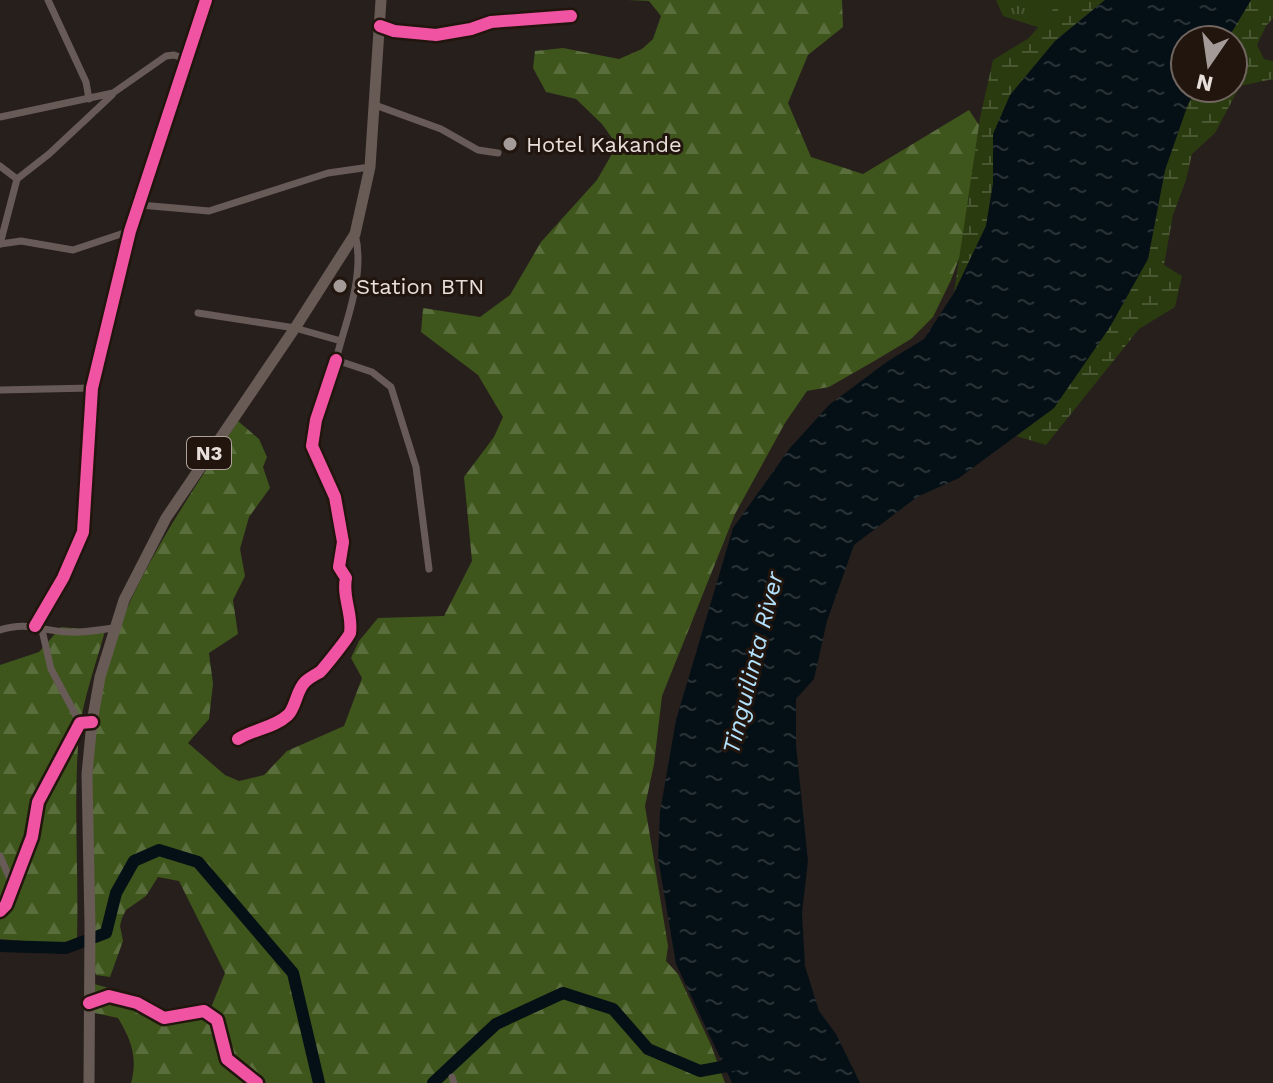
<svg xmlns="http://www.w3.org/2000/svg" width="1273" height="1083" font-family="'Work Sans',sans-serif">
  <style>
    .grass { fill: url(#grass-tufts) }
    .forest { fill: url(#forest-firs) }
    .wetland { fill: url(#wetland-marsh) }
    .water { fill: url(#water-ripples) }
    .lines { fill: none; stroke-linecap: round; stroke-linejoin: round }
    .river { stroke: #051016; stroke-width: 12 }
    .minor { stroke: #685b57; stroke-width: 7 }
    .trunk { stroke: #685a54; stroke-width: 11 }
    .cycleway-casing { stroke: #22150e; stroke-width: 17 }
    .cycleway { stroke: #f153a3; stroke-width: 12 }
    .poi-dot { fill: #a49b98; stroke: #22150e; stroke-width: 3 }
    .labels { text-anchor: middle; stroke-width: 6; stroke-linejoin: round; paint-order: stroke }
    .shield { fill: #22150e; stroke: #ada29d; stroke-width: 2 }
    .shield-label { font-size: 20px; font-weight: bold; fill: #e8deda }
    .poi-label { font-size: 22px; fill: #e8deda; stroke: #22150e; text-anchor: start }
    .water-label { font-size: 24px; font-style: italic; fill: #b2e2fd; stroke: #22150e }
  </style>
  <defs>
    <pattern id="grass-tufts" width="24" height="20" patternUnits="userSpaceOnUse" patternTransform="scale(2)"><rect width="24" height="20" fill="#2a3b10"/><path d="M3 7l-1-3M5 7V3M7 7l1-3M15 17l-1-3M17 17v-4M19 17l1-3" fill="none" stroke="#495732"/></pattern>
    <pattern id="forest-firs" width="22" height="20" patternUnits="userSpaceOnUse" patternTransform="scale(2)"><rect width="22" height="20" fill="#3e551b"/><path d="M5 1l3.5 6h-7zM16 11l3.5 6h-7z" fill="#5a6d3c"/></pattern>
    <pattern id="wetland-marsh" width="20" height="14" patternUnits="userSpaceOnUse" patternTransform="scale(2)"><rect width="20" height="14" fill="#2a3b10"/><path d="M1 5h8M5 5V1M11 12h8M15 12V8" fill="none" stroke="#495732"/></pattern>
    <pattern id="water-ripples" width="26" height="14" patternUnits="userSpaceOnUse" patternTransform="scale(2)"><rect width="26" height="14" fill="#051016"/><path d="M2 4q2-2 4 0t4 0M15 11q2-2 4 0t4 0" fill="none" stroke="#293237"/></pattern>
  </defs>
  <rect width="100%" height="100%" fill="#271f1c"/>
  <path class="grass" d="M 996,0 L 1090,0 L 1050,31 L 1003,16 Z"/>
  <g class="forest">
    <path d="M 628,0 L 842,0 L 843,27 L 808,55 L 788,103 L 811,157 L 863,174 L 969,110 L 985,134 L 977,210 L 951,280 L 933,317 L 911,339 L 876,360 L 829,387 L 807,391 L 785,423 L 735,514 L 662,696 L 654,764 L 645,806 L 668,946 L 666,961 L 678,974 L 711,1045 L 725,1083 L 131,1083 C 138,1058 131,1039 118,1018 L 90,1012 L 91,983 L 133,995 L 155,1017 L 182,1021 L 209,1018 L 220,1021 L 210,1010 L 225,973 L 179,881 L 158,877 L 146,896 L 126,910 L 122,918 L 120,926 L 123,941 L 110,977 L 96,975 L 86,945 C 89,851 82,740 111,649 C 137,571 193,490 238,421 L 259,439 L 267,457 L 263,467 L 270,488 L 249,517 L 240,549 L 245,576 L 233,600 L 238,634 L 209,653 L 213,684 L 209,719 L 188,743 L 225,775 L 239,781 L 264,775 L 287,751 L 344,726 L 362,678 L 351,658 L 359,641 L 378,618 L 444,616 L 472,561 L 464,477 L 494,437 L 503,417 L 478,375 L 421,332 L 423,308 L 480,317 L 510,295 L 541,242 L 597,180 L 617,145 L 602,124 L 576,99 L 546,92 L 533,68 L 535,51 L 563,48 L 619,59 L 642,49 L 653,39 L 661,16 L 649,1 Z"/>
    <path d="M 61,627 L 105,631 C 96,664 83,699 79,733 C 73,801 79,869 77,938 L 60,944 L 0,939 L 0,665 L 39,652 Z"/>
  </g>
  <g class="wetland">
    <path d="M 1061,0 L 1105,0 L 1055,41 L 993,134 L 993,184 L 986,226 L 954,293 L 980,118 L 993,60 L 1029,38 Z"/>
    <path d="M 1251,0 L 1273,0 L 1273,18 L 1266,26 L 1257,45 L 1264,59 L 1273,61 L 1273,79 L 1240,86 L 1215,133 L 1192,154 L 1186,180 L 1173,215 L 1164,265 L 1182,276 L 1175,307 L 1139,329 L 1046,445 L 1016,436 L 1054,408 L 1148,259 L 1165,170 L 1188,104 L 1198,88 L 1233,88 L 1233,40 L 1227,40 Z"/>
  </g>
  <path class="water" d="M 1105,0 L 1251,0 L 1227,40 L 1185,40 L 1185,88 L 1198,88 L 1188,104 L 1165,170 L 1148,259 L 1110,327 L 1054,408 L 959,478 L 917,497 L 854,545 L 827,621 L 814,679 L 796,699 L 796,745 L 808,861 L 802,913 L 805,966 L 819,1011 L 836,1034 L 860,1083 L 732,1083 L 676,964 L 658,858 L 660,812 L 676,720 L 733,528 L 790,448 L 829,405 L 888,361 L 924,339 L 954,293 L 986,226 L 993,184 L 993,134 L 1010,95 L 1055,41 Z"/>
  <g class="lines">
    <g class="river">
      <path d="M 0,946 L 66,948 L 106,933 L 116,893 L 134,861 L 159,850 L 198,862 L 293,973 L 319,1083"/>
      <path d="M 433,1083 L 496,1024 L 563,993 L 613,1009 L 648,1049 L 700,1071 L 738,1064"/>
    </g>
    <g class="minor">
      <path d="M 48,0 L 86,82 L 89,99"/>
      <path d="M 380,26 L 394,31 L 436,35 L 471,29 L 491,22 L 571,16"/>
      <path d="M 375,105 L 441,129 L 478,150 L 498,153"/>
      <path d="M 0,117 L 113,93 L 166,56 L 174,55 L 185,59"/>
      <path d="M 0,166 L 17,179"/>
      <path d="M 140,205 L 209,211 L 328,173 L 370,167"/>
      <path d="M 0,244 L 17,179 L 49,154 L 112,95"/>
      <path d="M 0,244 L 21,241 L 73,250 L 130,231"/>
      <path d="M 198,313 L 295,328 L 341,341 C 351,309 364,267 355,234"/>
      <path d="M 341,341 L 336,360 L 372,372 L 391,387 L 416,467 L 429,569"/>
      <path d="M 0,390 L 92,388"/>
      <path d="M 35,626 L 63,578 L 83,532 L 92,388 L 130,231 L 206,0"/>
      <path d="M 0,630 C 28,621 41,631 69,632 C 83,633 99,630 113,628"/>
      <path d="M 42,630 L 51,669 L 80,723"/>
      <path d="M 238,739 C 254,729 274,728 288,715 C 296,707 296,691 305,682 C 309,678 315,675 320,672 C 324,668 349,637 350,633 C 353,614 342,597 346,578 L 339,567 L 343,542 L 335,497 L 312,446 L 316,420 L 336,360"/>
      <path d="M 0,856 L 13,886"/>
      <path d="M 0,911 L 6,905 L 32,837 L 38,802 L 80,723 L 92,722"/>
      <path d="M 89,1003 L 109,996 L 137,1003 L 164,1018 L 204,1011 L 217,1020 L 227,1059 L 257,1083"/>
      <path d="M 452,1077 L 454,1083"/>
    </g>
    <path class="trunk" d="M 89,1083 L 90,925 L 87,774 L 92,722 L 100,677 L 124,600 L 166,518 L 295,328 L 355,234 L 370,167 L 381,0"/>
    <g class="cycleway-casing">
      <g id="cycleway">
        <path d="M 380,26 L 394,31 L 436,35 L 471,29 L 491,22 L 571,16"/>
        <path d="M 35,626 L 63,578 L 83,532 L 92,388 L 130,231 L 206,0"/>
        <path d="M 238,739 C 254,729 274,728 288,715 C 296,707 296,691 305,682 C 309,678 315,675 320,672 C 324,668 349,637 350,633 C 353,614 342,597 346,578 L 339,567 L 343,542 L 335,497 L 312,446 L 316,420 L 336,360"/>
        <path d="M 0,911 L 6,905 L 32,837 L 38,802 L 80,723 L 92,722"/>
        <path d="M 89,1003 L 109,996 L 137,1003 L 164,1018 L 204,1011 L 217,1020 L 227,1059 L 257,1083"/>
      </g>
    </g>
    <use href="#cycleway" class="cycleway"/>
  </g>
  <g class="poi-dot">
    <circle cx="510" cy="144" r="8"/>
    <circle cx="340" cy="286" r="8"/>
  </g>
  <g class="labels">
    <rect class="shield" x="187" y="437" width="44" height="32" rx="6"/>
    <g class="shield-label">
      <text x="209" y="460">N3</text>
    </g>
    <g class="poi-label">
      <text x="526" y="152">Hotel Kakande</text>
      <text x="356" y="294">Station BTN</text>
    </g>
    <g class="water-label">
      <text transform="translate(753 663) rotate(-76)" y="8">Tinguilinta River</text>
    </g>
  </g>
  <g transform="translate(1209 64) rotate(193)"><circle r="38" fill="#22150e" stroke="#716560" stroke-width="2"/>
  <path d="M0-6L14 30L0 20L-14 30Z" fill="#a49b98"/>
  <text y="-12" font-size="22" font-weight="bold" text-anchor="middle" fill="#e8deda">N</text>
  </g>
</svg>
